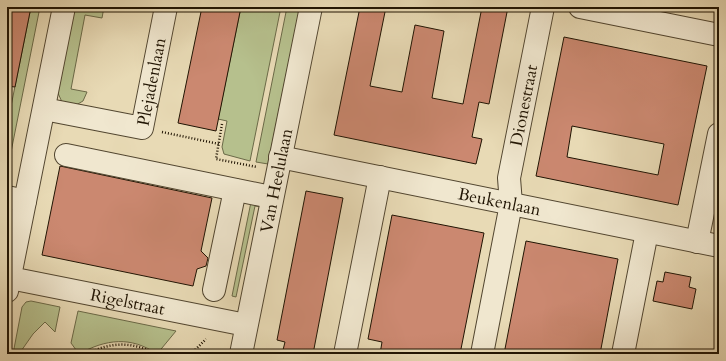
<svg xmlns="http://www.w3.org/2000/svg" width="726" height="361" font-family="Cardo,serif">
  <style>
    .green { fill: #b6c08d; stroke: #6b6a48 }
    .building { fill: #cb8870; stroke: #201403; fill-rule: evenodd }
    .lines { fill: none; stroke-linecap: round; stroke-linejoin: round }
    .minor-casing { stroke: #524630; stroke-width: 24 }
    .path { stroke: #201403; stroke-width: 2.5; stroke-dasharray: 1 2; stroke-linecap: butt }
    .minor { stroke: #f0e7cf; stroke-width: 22 }
    .labels { text-anchor: middle; stroke-width: 3; stroke-linejoin: round; paint-order: stroke }
    .street-label { font-size: 17px; fill: #201403; stroke: #f0e7cf }
  </style>
  <rect width="100%" height="100%" fill="#e8dab5"/>
  <filter id="stains"><feTurbulence type="fractalNoise" baseFrequency=".005" numOctaves="4"/><feColorMatrix values="0 0 0 0 .2 0 0 0 0 .09 0 0 0 0 .02 0 0 0 .5 -.17"/></filter>
  <radialGradient id="worn" r=".72"><stop offset=".6" stop-color="#630" stop-opacity="0"/><stop offset="1" stop-color="#630" stop-opacity=".3"/></radialGradient>
  <g class="green">
    <path d="M 31,7 L 40,7 L 7,172 L 7,126 Z"/>
    <path d="M 74,7 L 104,7 L 102,18 L 85,15 L 71,89 L 87,92 L 83,101 L 76,105 L 62,102 L 57,91 Z"/>
    <path d="M 241,7 L 281,7 L 250,161 L 224,154 L 222,147 L 227,121 L 218,119 Z"/>
    <path d="M 287,7 L 300,7 L 268,164 L 256,162 Z"/>
    <path d="M 251,202 L 261,204 L 261,207 L 255,206 L 236,297 L 232,296 Z"/>
    <path d="M 31,301 L 60,307 L 55,332 L 45,322 L 33,334 L 19,354 L 13,354 L 22,307 L 26,302 Z"/>
    <path d="M 78,311 L 176,331 L 157,354 C 131,336 106,339 79,354 L 71,343 Z"/>
  </g>
  <g class="building">
    <path d="M 7,7 L 31,7 L 15,87 L 7,86 Z"/>
    <path d="M 202,7 L 241,7 L 216,131 L 178,123 Z"/>
    <path d="M 360,7 L 386,7 L 370,86 L 402,92 L 415,25 L 444,31 L 432,98 L 463,104 L 482,7 L 508,7 L 489,104 L 479,102 L 472,137 L 482,139 L 476,164 L 334,135 Z"/>
    <path d="M 564,37 L 707,66 L 678,205 L 536,176 ZM 572,126 L 664,144 L 658,175 L 567,157 Z"/>
    <path d="M 60,166 L 212,198 L 201,251 L 208,258 L 206,266 L 197,269 L 193,286 L 42,255 Z"/>
    <path d="M 306,191 L 343,198 L 313,354 L 282,354 L 285,342 L 277,340 Z"/>
    <path d="M 392,215 L 484,233 L 460,354 L 380,354 L 382,342 L 368,339 Z"/>
    <path d="M 526,241 L 618,259 L 600,354 L 504,354 Z"/>
    <path d="M 665,272 L 691,277 L 689,287 L 696,289 L 692,309 L 653,301 L 657,281 L 663,282 Z"/>
  </g>
  <g class="lines">
    <g class="minor-casing">
      <g id="minor">
        <path d="M 580,7 L 719,35"/>
        <path id="s1" d="M 44,109 L 142,128 L 166,7"/>
        <path d="M 66,155 L 271,197"/>
        <path id="s2" d="M 280,157 L 719,246"/>
        <path d="M 7,197 L 25,201"/>
        <path d="M 697,242 L 719,134"/>
        <path id="s3" d="M 10,278 L 246,325"/>
        <path d="M 214,290 L 235,190"/>
        <path d="M 7,291 L 64,7"/>
        <path id="s4" d="M 241,354 L 311,7"/>
        <path d="M 345,354 L 380,177"/>
        <path id="s5" d="M 482,354 L 511,204 L 509,178 L 543,7"/>
        <path d="M 623,354 L 647,232"/>
      </g>
    </g>
    <g class="path">
      <path d="M 222,124 L 216,159 L 257,167"/>
      <path d="M 162,132 L 219,144"/>
      <path d="M 87,354 C 110,342 132,341 156,354"/>
      <path d="M 191,354 L 206,339"/>
    </g>
    <use href="#minor" class="minor"/>
  </g>
  <g class="labels">
    <g class="street-label">
      <text dy="6" stroke="none"><textPath href="#s1" startOffset="147">Plejadenlaan</textPath></text>
      <text dy="6" stroke="none"><textPath href="#s5" startOffset="253">Dionestraat</textPath></text>
      <text dy="6" stroke="none"><textPath href="#s4" startOffset="177">Van Heelulaan</textPath></text>
      <text dy="6" stroke="none"><textPath href="#s2" startOffset="224">Beukenlaan</textPath></text>
      <text dy="6" stroke="none"><textPath href="#s3" startOffset="120">Rigelstraat</textPath></text>
    </g>
  </g>
  <rect width="726" height="361" fill="none" stroke="#e8dab5" stroke-width="24"/>
  <rect x="8" y="8" width="710" height="345" fill="none" stroke="#201403" stroke-width="2"/>
  <rect x="12" y="12" width="702" height="337" fill="none" stroke="#201403"/>
  <rect width="100%" height="100%" filter="url(#stains)"/>
  <rect width="100%" height="100%" fill="url(#worn)"/>
</svg>
